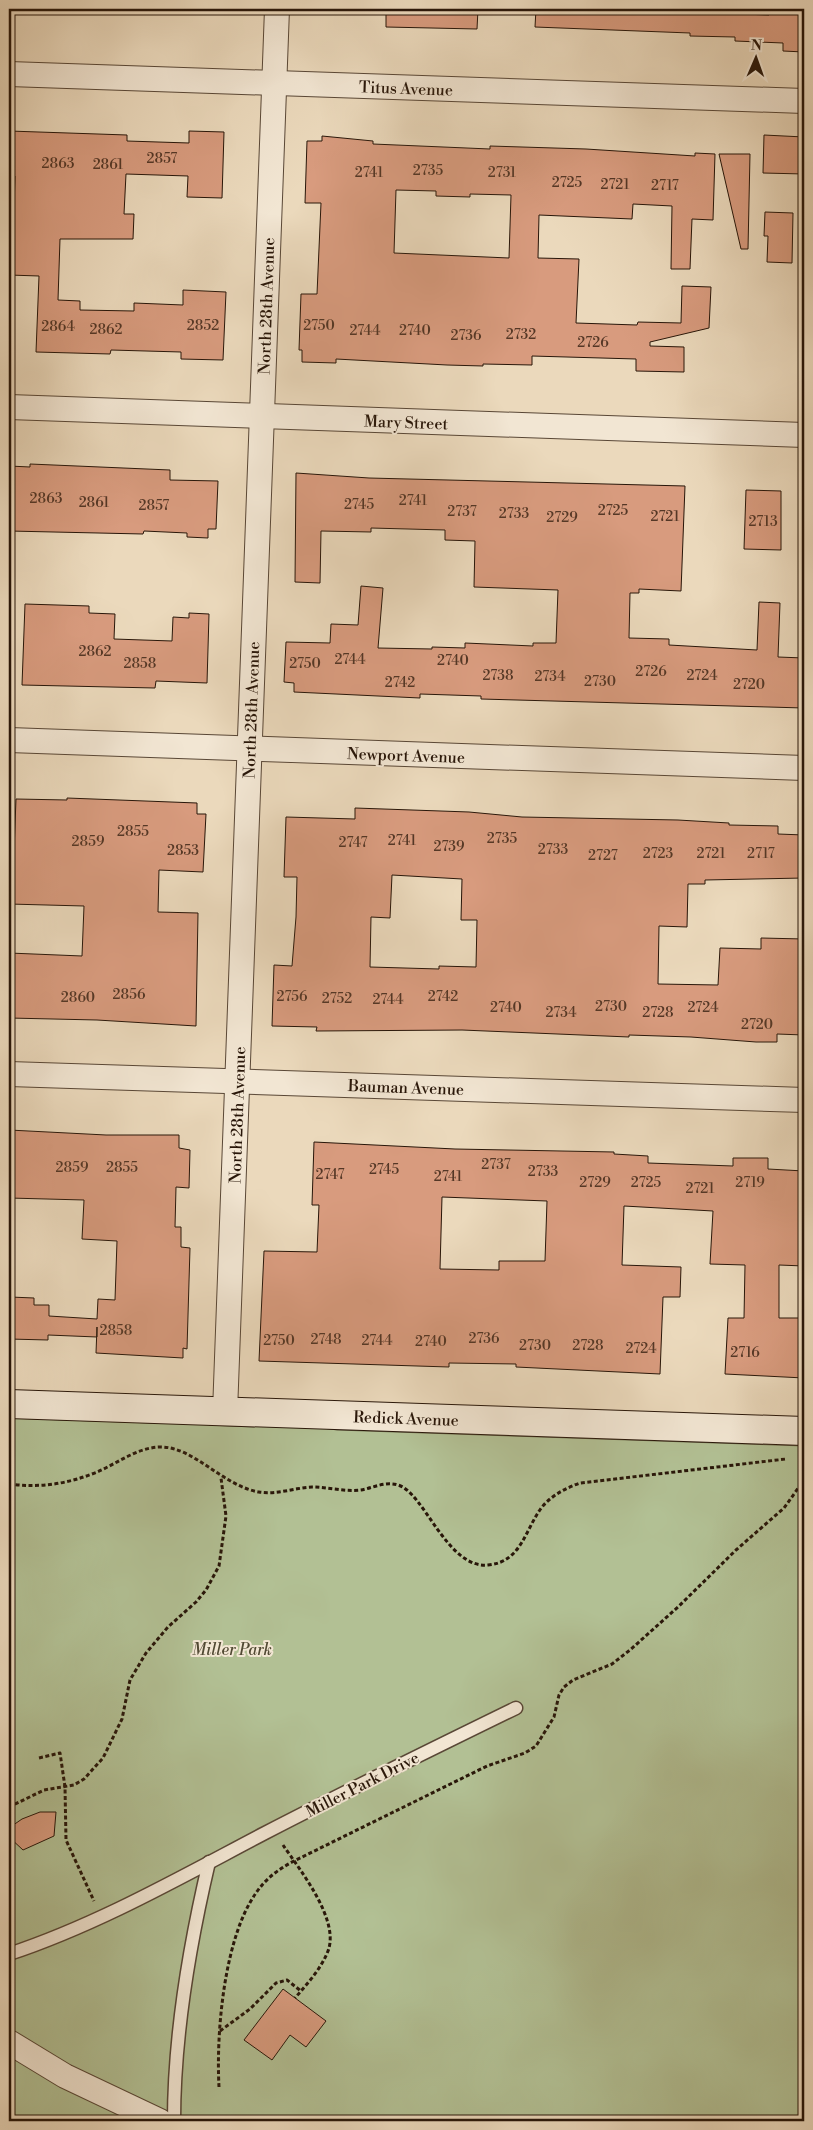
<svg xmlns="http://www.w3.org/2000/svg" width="813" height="2130" font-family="'Libre Bodoni',serif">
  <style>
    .green { fill: #b2c094; stroke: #6d6b4e }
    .building { fill: #d89b7e; stroke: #281609; fill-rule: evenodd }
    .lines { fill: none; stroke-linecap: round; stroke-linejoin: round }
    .lane-casing { stroke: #594736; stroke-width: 15 }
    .street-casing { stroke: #594736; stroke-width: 26 }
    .secondary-casing { stroke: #281609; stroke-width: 30 }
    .path { stroke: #281609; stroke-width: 3; stroke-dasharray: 4 2.5; stroke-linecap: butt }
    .lane { stroke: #f2e6d3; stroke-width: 12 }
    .street { stroke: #f2e6d3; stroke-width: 24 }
    .secondary { stroke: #f2e6d3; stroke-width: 28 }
    .labels { text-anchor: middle; stroke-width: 4; stroke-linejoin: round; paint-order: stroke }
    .number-label { font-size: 14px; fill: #543726 }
    .street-label { font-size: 16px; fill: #281609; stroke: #f2e6d3 }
    .park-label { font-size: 16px; font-style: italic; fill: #514933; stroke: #f2e6d3 }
  </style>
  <rect width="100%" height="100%" fill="#ebd9bc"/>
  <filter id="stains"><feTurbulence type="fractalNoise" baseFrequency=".004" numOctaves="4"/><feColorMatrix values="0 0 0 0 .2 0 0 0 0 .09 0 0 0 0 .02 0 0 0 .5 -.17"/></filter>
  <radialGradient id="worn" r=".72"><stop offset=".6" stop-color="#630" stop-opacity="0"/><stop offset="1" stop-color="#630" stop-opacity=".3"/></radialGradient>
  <path class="green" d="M 155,1414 L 206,1416 L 209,1425 L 254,1427 L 269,1420 L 337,1430 L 804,1446 L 804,2121 L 9,2121 L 9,1418 L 152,1423 Z"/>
  <g class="building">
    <path d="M 386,9 L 478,9 L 477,29 L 386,27 Z"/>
    <path d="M 536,9 L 715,9 L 715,13 L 769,15 L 770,9 L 804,9 L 804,52 L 783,51 L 783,43 L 735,41 L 735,37 L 690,36 L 690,33 L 535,27 Z"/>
    <path d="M 9,131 L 127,135 L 127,141 L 189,143 L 189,131 L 224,132 L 222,198 L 187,197 L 188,176 L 126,174 L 124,214 L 134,214 L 133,239 L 60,239 L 58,300 L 80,301 L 80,310 L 134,311 L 134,303 L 183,305 L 183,290 L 226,292 L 223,360 L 181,359 L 181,352 L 111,350 L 110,354 L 36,352 L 39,276 L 9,275 L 9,240 L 13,240 L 15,176 L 9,176 Z"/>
    <path d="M 764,135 L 804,137 L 804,174 L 763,173 Z"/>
    <path d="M 322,136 L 373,141 L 373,144 L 490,149 L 490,146 L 586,149 L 695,156 L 695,153 L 715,154 L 713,220 L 692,219 L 690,269 L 671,269 L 672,206 L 633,204 L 632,219 L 539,215 L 538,258 L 579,259 L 576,323 L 637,325 L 638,322 L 681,323 L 682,286 L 711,287 L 709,328 L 650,342 L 650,346 L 684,347 L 684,372 L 636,371 L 636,359 L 532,356 L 532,365 L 483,364 L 483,366 L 447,365 L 336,359 L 336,363 L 302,362 L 302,350 L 299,350 L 301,294 L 317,294 L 321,203 L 305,203 L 307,141 L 322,141 ZM 396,190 L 436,191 L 436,196 L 470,197 L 470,194 L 511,195 L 509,258 L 394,253 Z"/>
    <path d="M 719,154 L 750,154 L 748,249 L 741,249 Z"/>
    <path d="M 765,212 L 793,213 L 792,263 L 767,262 L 768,236 L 764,236 Z"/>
    <path d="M 30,464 L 170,470 L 170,480 L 218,481 L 216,529 L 208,529 L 208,538 L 187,537 L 187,533 L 144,531 L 143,534 L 9,531 L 9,466 L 30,467 Z"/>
    <path d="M 296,473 L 369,478 L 685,486 L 681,591 L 639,589 L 639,593 L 630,593 L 629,638 L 669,639 L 669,645 L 757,650 L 759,602 L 780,603 L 778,657 L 804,658 L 804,708 L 481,699 L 481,696 L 420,694 L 420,698 L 294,692 L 294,683 L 284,682 L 286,642 L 330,643 L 331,624 L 358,625 L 361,586 L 383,588 L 378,648 L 432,649 L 432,647 L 465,648 L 465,643 L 533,646 L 533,643 L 556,643 L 558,590 L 474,587 L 475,541 L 445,540 L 445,530 L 371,528 L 371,532 L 321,531 L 320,583 L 295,582 Z"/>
    <path d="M 746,490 L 781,491 L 781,550 L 744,549 Z"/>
    <path d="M 25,604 L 89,606 L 89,613 L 115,614 L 114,639 L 172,641 L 173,617 L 189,618 L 189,613 L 209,614 L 207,683 L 156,681 L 155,688 L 22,685 Z"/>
    <path d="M 67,798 L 197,803 L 197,814 L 206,814 L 203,872 L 159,870 L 158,912 L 198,913 L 196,1026 L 97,1020 L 9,1018 L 9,953 L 82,956 L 84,906 L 9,904 L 9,877 L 13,877 L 16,799 L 67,800 Z"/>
    <path d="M 355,808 L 469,812 L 522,817 L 678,820 L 729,823 L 729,825 L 778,826 L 778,834 L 804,835 L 804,878 L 705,880 L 705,884 L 688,884 L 687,927 L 659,926 L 658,984 L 718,985 L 720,948 L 761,949 L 761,938 L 804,939 L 804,1035 L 777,1034 L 777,1042 L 756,1042 L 691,1037 L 629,1035 L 629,1037 L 462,1030 L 316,1031 L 317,1027 L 272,1026 L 274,965 L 292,966 L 296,917 L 297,877 L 284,877 L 286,817 L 355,819 ZM 392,875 L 462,879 L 461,920 L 477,920 L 476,967 L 439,966 L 439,969 L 370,967 L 371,917 L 390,918 Z"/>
    <path d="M 9,1130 L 106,1135 L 179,1135 L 179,1148 L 190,1150 L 189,1188 L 176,1187 L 175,1227 L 181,1227 L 181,1247 L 190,1248 L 187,1349 L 183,1348 L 183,1358 L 96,1353 L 97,1327 L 97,1337 L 48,1335 L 48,1340 L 9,1339 L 10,1297 L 34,1298 L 34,1305 L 49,1305 L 49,1316 L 97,1319 L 98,1299 L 115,1300 L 117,1241 L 82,1239 L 84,1200 L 9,1198 Z"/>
    <path d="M 314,1142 L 455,1149 L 614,1152 L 614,1154 L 648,1156 L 648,1163 L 733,1166 L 733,1158 L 768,1158 L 768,1169 L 804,1171 L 804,1266 L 779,1265 L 779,1318 L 804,1318 L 804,1378 L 725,1374 L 728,1318 L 744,1318 L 745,1265 L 710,1264 L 713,1211 L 624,1206 L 622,1265 L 681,1267 L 680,1297 L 663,1297 L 660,1374 L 516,1367 L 516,1364 L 449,1363 L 449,1367 L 259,1361 L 264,1251 L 317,1252 L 319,1205 L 312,1205 ZM 442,1197 L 547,1201 L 545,1261 L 499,1261 L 499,1270 L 440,1269 Z"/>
    <path d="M 40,1812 L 56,1812 L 54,1836 L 23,1850 L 9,1837 L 9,1828 L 22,1819 Z"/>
    <path d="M 283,1989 L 326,2021 L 306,2047 L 290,2035 L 272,2060 L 244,2040 Z"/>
  </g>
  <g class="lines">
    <g class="lane-casing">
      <g id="lane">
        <path d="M 9,1954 C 99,1924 181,1877 265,1833 C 348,1790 432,1749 516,1708"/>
        <path d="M 174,2121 C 174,2034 189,1947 209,1862"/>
      </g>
    </g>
    <g class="street-casing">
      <g id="street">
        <path d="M 9,74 L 804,101"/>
        <path d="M 9,407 L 804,435"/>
        <path d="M 9,740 L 804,768"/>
        <path d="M 9,1074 L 804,1100"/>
        <path d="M 225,1412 L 277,9"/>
        <path d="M 9,2042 L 65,2076 L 160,2121"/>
      </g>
    </g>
    <g class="secondary-casing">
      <path id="secondary" d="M 9,1404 L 804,1431"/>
    </g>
    <g class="path">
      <path d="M 9,1484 C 40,1488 68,1484 97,1472 C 118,1463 138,1447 161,1447 C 194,1447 223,1486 259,1492 C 276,1495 294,1488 312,1487 C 328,1487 344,1492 361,1490 C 373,1488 385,1481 398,1485 C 424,1492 447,1569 488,1565 C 522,1562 525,1529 542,1507 C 552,1495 566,1488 580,1483 L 786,1459"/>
      <path d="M 39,1758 L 60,1753 L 65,1787 L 66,1840 L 94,1901"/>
      <path d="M 9,1807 L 44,1790 L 74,1785 L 84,1779 L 103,1758 L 122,1719 L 130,1680 L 146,1653 L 168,1627 L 196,1602 L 206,1590 L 219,1566 L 226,1516 L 221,1478"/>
      <path d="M 283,1845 C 300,1870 340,1920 328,1951 C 321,1969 307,1984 295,1998"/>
      <path d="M 220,2031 L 250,2009 L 276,1983 L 287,1980 L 301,1991"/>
      <path d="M 219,2087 C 216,2033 224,1938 256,1893 C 266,1878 279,1869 294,1861 L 487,1766 L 525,1753 L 536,1746 L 554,1717 L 559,1695 L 564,1687 L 573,1680 L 612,1664 L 630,1650 L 678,1607 L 736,1550 L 784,1508 L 804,1480"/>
    </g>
    <use href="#lane" class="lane"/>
    <use href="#street" class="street"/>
    <use href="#secondary" class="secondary"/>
  </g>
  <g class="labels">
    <g class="number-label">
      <text x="162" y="163">2857</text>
      <text x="58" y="168">2863</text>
      <text x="108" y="169">2861</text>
      <text x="428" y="175">2735</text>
      <text x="369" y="177">2741</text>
      <text x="502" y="177">2731</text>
      <text x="567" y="187">2725</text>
      <text x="615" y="189">2721</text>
      <text x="665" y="190">2717</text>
      <text x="203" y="330">2852</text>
      <text x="319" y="330">2750</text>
      <text x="58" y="331">2864</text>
      <text x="106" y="334">2862</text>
      <text x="365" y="335">2744</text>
      <text x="415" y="335">2740</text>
      <text x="521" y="339">2732</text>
      <text x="466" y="340">2736</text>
      <text x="593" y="347">2726</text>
      <text x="46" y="503">2863</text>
      <text x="413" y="505">2741</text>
      <text x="94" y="507">2861</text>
      <text x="359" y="509">2745</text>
      <text x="154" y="510">2857</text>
      <text x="613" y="515">2725</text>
      <text x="462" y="516">2737</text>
      <text x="514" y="518">2733</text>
      <text x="665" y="521">2721</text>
      <text x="562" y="522">2729</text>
      <text x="763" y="526">2713</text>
      <text x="95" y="656">2862</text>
      <text x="350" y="664">2744</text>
      <text x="453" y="665">2740</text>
      <text x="140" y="668">2858</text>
      <text x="305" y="668">2750</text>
      <text x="651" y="676">2726</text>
      <text x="498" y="680">2738</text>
      <text x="702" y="680">2724</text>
      <text x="550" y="681">2734</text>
      <text x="600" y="686">2730</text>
      <text x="400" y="687">2742</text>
      <text x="749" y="689">2720</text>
      <text x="133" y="836">2855</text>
      <text x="502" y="843">2735</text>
      <text x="402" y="845">2741</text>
      <text x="88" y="846">2859</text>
      <text x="353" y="847">2747</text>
      <text x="449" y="851">2739</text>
      <text x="553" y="854">2733</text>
      <text x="183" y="855">2853</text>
      <text x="658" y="858">2723</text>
      <text x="711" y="858">2721</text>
      <text x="761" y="858">2717</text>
      <text x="603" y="860">2727</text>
      <text x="129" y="999">2856</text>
      <text x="292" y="1001">2756</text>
      <text x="443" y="1001">2742</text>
      <text x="78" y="1002">2860</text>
      <text x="337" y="1003">2752</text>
      <text x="388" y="1004">2744</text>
      <text x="611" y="1011">2730</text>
      <text x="506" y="1012">2740</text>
      <text x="703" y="1012">2724</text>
      <text x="561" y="1017">2734</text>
      <text x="658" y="1017">2728</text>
      <text x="757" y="1029">2720</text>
      <text x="496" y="1169">2737</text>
      <text x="72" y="1172">2859</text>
      <text x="122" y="1172">2855</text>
      <text x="384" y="1174">2745</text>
      <text x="543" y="1176">2733</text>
      <text x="330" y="1179">2747</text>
      <text x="448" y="1181">2741</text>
      <text x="595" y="1187">2729</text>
      <text x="646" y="1187">2725</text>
      <text x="750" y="1187">2719</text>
      <text x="700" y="1193">2721</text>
      <text x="116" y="1335">2858</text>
      <text x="484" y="1343">2736</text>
      <text x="326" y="1344">2748</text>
      <text x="279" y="1345">2750</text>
      <text x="377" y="1345">2744</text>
      <text x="431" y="1346">2740</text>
      <text x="535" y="1350">2730</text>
      <text x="588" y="1350">2728</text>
      <text x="641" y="1353">2724</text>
      <text x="745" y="1357">2716</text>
    </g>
    <g class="street-label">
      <text transform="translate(406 88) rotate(2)" y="6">Titus Avenue</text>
      <text transform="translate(266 306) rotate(-88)" y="6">North 28th Avenue</text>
      <text transform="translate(406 422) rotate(2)" y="6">Mary Street</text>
      <text transform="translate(251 710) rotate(-88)" y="6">North 28th Avenue</text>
      <text transform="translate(406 755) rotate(2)" y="6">Newport Avenue</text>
      <text transform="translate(406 1087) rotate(2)" y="6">Bauman Avenue</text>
      <text transform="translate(237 1115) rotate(-88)" y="6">North 28th Avenue</text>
      <text transform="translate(406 1418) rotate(2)" y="6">Redick Avenue</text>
      <text transform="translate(362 1784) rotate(-27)" y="6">Miller Park Drive</text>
    </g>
    <g class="park-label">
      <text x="232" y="1655">Miller Park</text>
    </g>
  </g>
  <rect width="813" height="2130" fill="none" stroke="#ebd9bc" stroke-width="30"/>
  <rect x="10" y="10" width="793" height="2110" fill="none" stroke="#281609" stroke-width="2.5"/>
  <rect x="15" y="15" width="783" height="2100" fill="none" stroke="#281609"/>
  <g transform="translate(756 58) rotate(2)" stroke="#f2e6d3" stroke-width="4" paint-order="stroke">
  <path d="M0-4L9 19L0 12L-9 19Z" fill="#281609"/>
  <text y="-8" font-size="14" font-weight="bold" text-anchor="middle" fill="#281609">N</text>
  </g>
  <rect width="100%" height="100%" filter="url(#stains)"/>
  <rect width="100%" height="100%" fill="url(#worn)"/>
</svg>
